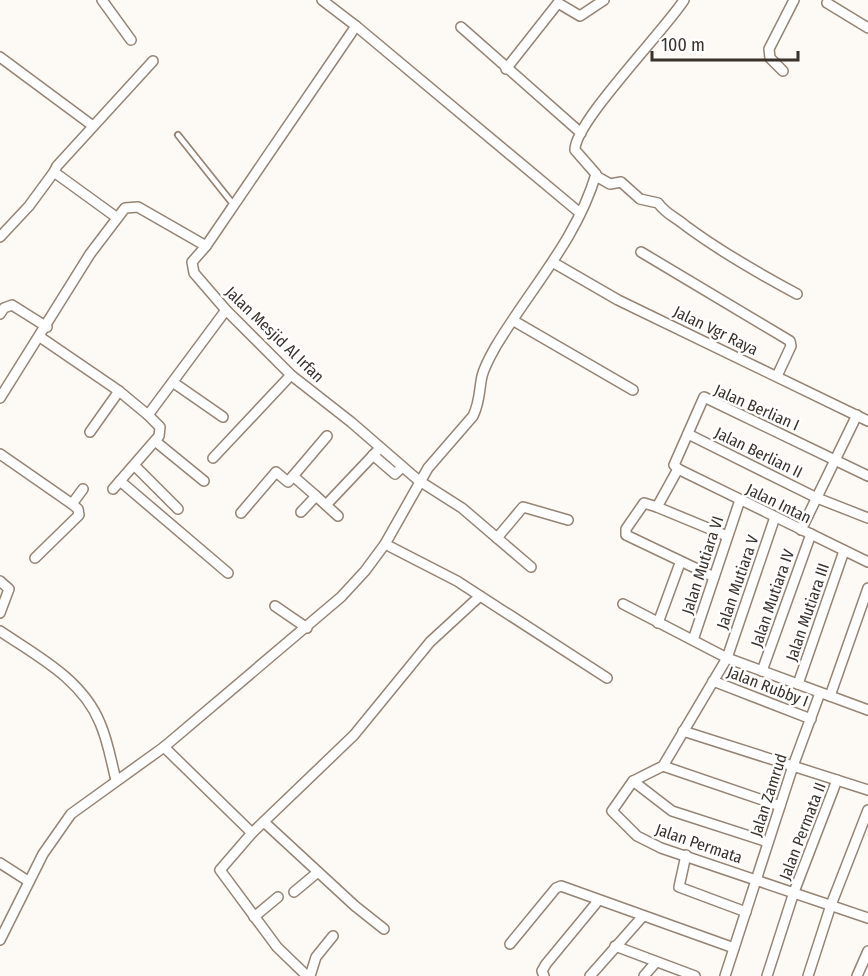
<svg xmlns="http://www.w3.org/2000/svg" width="868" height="976" font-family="'Fira Sans Condensed',sans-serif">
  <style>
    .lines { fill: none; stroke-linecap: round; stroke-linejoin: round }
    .lane-casing { stroke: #958473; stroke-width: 8 }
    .street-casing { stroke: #958473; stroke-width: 12 }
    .lane { stroke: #fff; stroke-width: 4.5 }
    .street { stroke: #fff; stroke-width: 9 }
    .labels { text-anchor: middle; stroke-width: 5; stroke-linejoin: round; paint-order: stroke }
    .street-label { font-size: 16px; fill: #39312a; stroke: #fff }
  </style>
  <rect width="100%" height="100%" fill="#fdf9f5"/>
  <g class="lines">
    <g class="lane-casing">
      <path id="lane" d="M 178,135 L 233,204"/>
    </g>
    <g class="street-casing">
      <g id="street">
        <path d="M 102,0 L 131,40"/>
        <path d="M 827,3 L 868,28"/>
        <path d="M 356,26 L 580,213"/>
        <path d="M 461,27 L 581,133"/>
        <path d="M 0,57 L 93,126"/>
        <path d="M 506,69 L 558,3 L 580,16 L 604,0"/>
        <path d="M 783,71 L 770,58 L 769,49 L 794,0"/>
        <path d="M 596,176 L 610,184 L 621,182 L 640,199 L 658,203 C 667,215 674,216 686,226 C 721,252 758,273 797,294"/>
        <path d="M 116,217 L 54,172 L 57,166 L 153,61"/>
        <path d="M 0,237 L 29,206 L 54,172"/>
        <path d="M 206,246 L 192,262 L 194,273 L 226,310 L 291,375 L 351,422 L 418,480 L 462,508 L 531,567"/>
        <path d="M 641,252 L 790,341 L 791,346 L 777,376"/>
        <path d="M 554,263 L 618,300 L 868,421"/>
        <path d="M 0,314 L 4,308 L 12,305 L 47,327"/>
        <path d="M 514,321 L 633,390"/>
        <path d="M 40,337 L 119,391 L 148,415"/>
        <path d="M 174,383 L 223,417"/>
        <path d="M 0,398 L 90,254 L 125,208 L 138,207 L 206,246 L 356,26 L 322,0"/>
        <path d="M 90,432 L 119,391"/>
        <path d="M 688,434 L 817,498 L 868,518"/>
        <path d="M 155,441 L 204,481"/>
        <path d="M 0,454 L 72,504 L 83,489"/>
        <path d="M 373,455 L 395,474 L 402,467"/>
        <path d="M 213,458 L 291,375"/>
        <path d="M 135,466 L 178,509"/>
        <path d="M 678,469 L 674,465 L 704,397 L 868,476"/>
        <path d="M 678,469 L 868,562"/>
        <path d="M 678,469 L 657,507 L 727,536"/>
        <path d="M 120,481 L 228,573"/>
        <path d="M 113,489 L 159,436 L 160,427 L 148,415 L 226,310"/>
        <path d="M 316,496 L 293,476 L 327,436"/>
        <path d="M 326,505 L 380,448"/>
        <path d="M 657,507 L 644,503 L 626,529 L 626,535 L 714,577"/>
        <path d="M 301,512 L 316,496 L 338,516"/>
        <path d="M 241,513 L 276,472 L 288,482 L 293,476"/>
        <path d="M 775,517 L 727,658 L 663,766 L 633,781 L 612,811 L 637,836 L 661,848 L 868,918"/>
        <path d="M 801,530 L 857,415"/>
        <path d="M 497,538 L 523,507 L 568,520"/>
        <path d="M 385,544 L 457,581 L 607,678"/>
        <path d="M 35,558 L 79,515 L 78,509 L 72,504"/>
        <path d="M 0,581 L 9,589 L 0,613"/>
        <path d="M 623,604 L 727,658 L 868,710"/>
        <path d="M 275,606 L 307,628"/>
        <path d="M 658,623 L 680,563"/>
        <path d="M 0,631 C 37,656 82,679 100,723 C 108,741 111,761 116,780"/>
        <path d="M 693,640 L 740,500"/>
        <path d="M 762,671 L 811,534"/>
        <path d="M 713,681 L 811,719"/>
        <path d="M 798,684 L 844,551"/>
        <path d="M 830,696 L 868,588"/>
        <path d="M 683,731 L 868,790"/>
        <path d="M 164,747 L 252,833 L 220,870 L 277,947 L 307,976"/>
        <path d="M 663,766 L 780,806"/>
        <path d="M 633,781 L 672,811 L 768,842"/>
        <path d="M 264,822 L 355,906 L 384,929"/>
        <path d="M 252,833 L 354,735 L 430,642 L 480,596"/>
        <path d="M 686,855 L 679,887 L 746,912"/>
        <path d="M 0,863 L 28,881"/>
        <path d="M 294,892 L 318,872"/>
        <path d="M 254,917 L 278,897"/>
        <path d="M 0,940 L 43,854 L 71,814 L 164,747 L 341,597 L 365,571 L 385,544 L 428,468 L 473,416 C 480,402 479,390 482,376 C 485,365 491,355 496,346 C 530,289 577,239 596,174 L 575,150 C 574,123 665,30 684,0"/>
        <path d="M 510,944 L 556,888 L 561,886 L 734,948"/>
        <path d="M 615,946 L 695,976"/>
        <path d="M 310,976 L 316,957 L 333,936"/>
        <path d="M 544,976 L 542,971 L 546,964 L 598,901"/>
        <path d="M 590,976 L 643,916"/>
        <path d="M 644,976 L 656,962"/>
        <path d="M 725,976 L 793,766 L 820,693"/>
        <path d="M 767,976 L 794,892 L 837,780"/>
        <path d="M 808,976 L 831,905 L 868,810"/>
        <path d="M 857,976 L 868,951"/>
      </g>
    </g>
    <use href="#lane" class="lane"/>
    <use href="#street" class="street"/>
  </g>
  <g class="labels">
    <g class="street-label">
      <text transform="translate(716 330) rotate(26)" y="6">Jalan Vgr Raya</text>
      <text transform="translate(275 334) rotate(44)" y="6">Jalan Mesjid Al Irfan</text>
      <text transform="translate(757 407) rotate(24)" y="6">Jalan Berlian I</text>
      <text transform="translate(759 452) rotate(26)" y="6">Jalan Berlian II</text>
      <text transform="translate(779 503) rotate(26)" y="6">Jalan Intan</text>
      <text transform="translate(702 565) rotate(-72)" y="6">Jalan Mutiara VI</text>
      <text transform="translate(737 582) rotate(-71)" y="6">Jalan Mutiara V</text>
      <text transform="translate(772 598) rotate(-71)" y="6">Jalan Mutiara IV</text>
      <text transform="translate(807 612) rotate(-71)" y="6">Jalan Mutiara III</text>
      <text transform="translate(768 686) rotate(21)" y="6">Jalan Rubby I</text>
      <text transform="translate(768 795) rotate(-72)" y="6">Jalan Zamrud</text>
      <text transform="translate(802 831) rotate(-69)" y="6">Jalan Permata II</text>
      <text transform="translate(699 843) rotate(19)" y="6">Jalan Permata</text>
    </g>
  </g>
  <path d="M652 51v9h146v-9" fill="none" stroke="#39312a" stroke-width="3"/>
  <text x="661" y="51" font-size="18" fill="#39312a" stroke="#ffffff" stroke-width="4.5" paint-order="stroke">100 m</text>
</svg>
